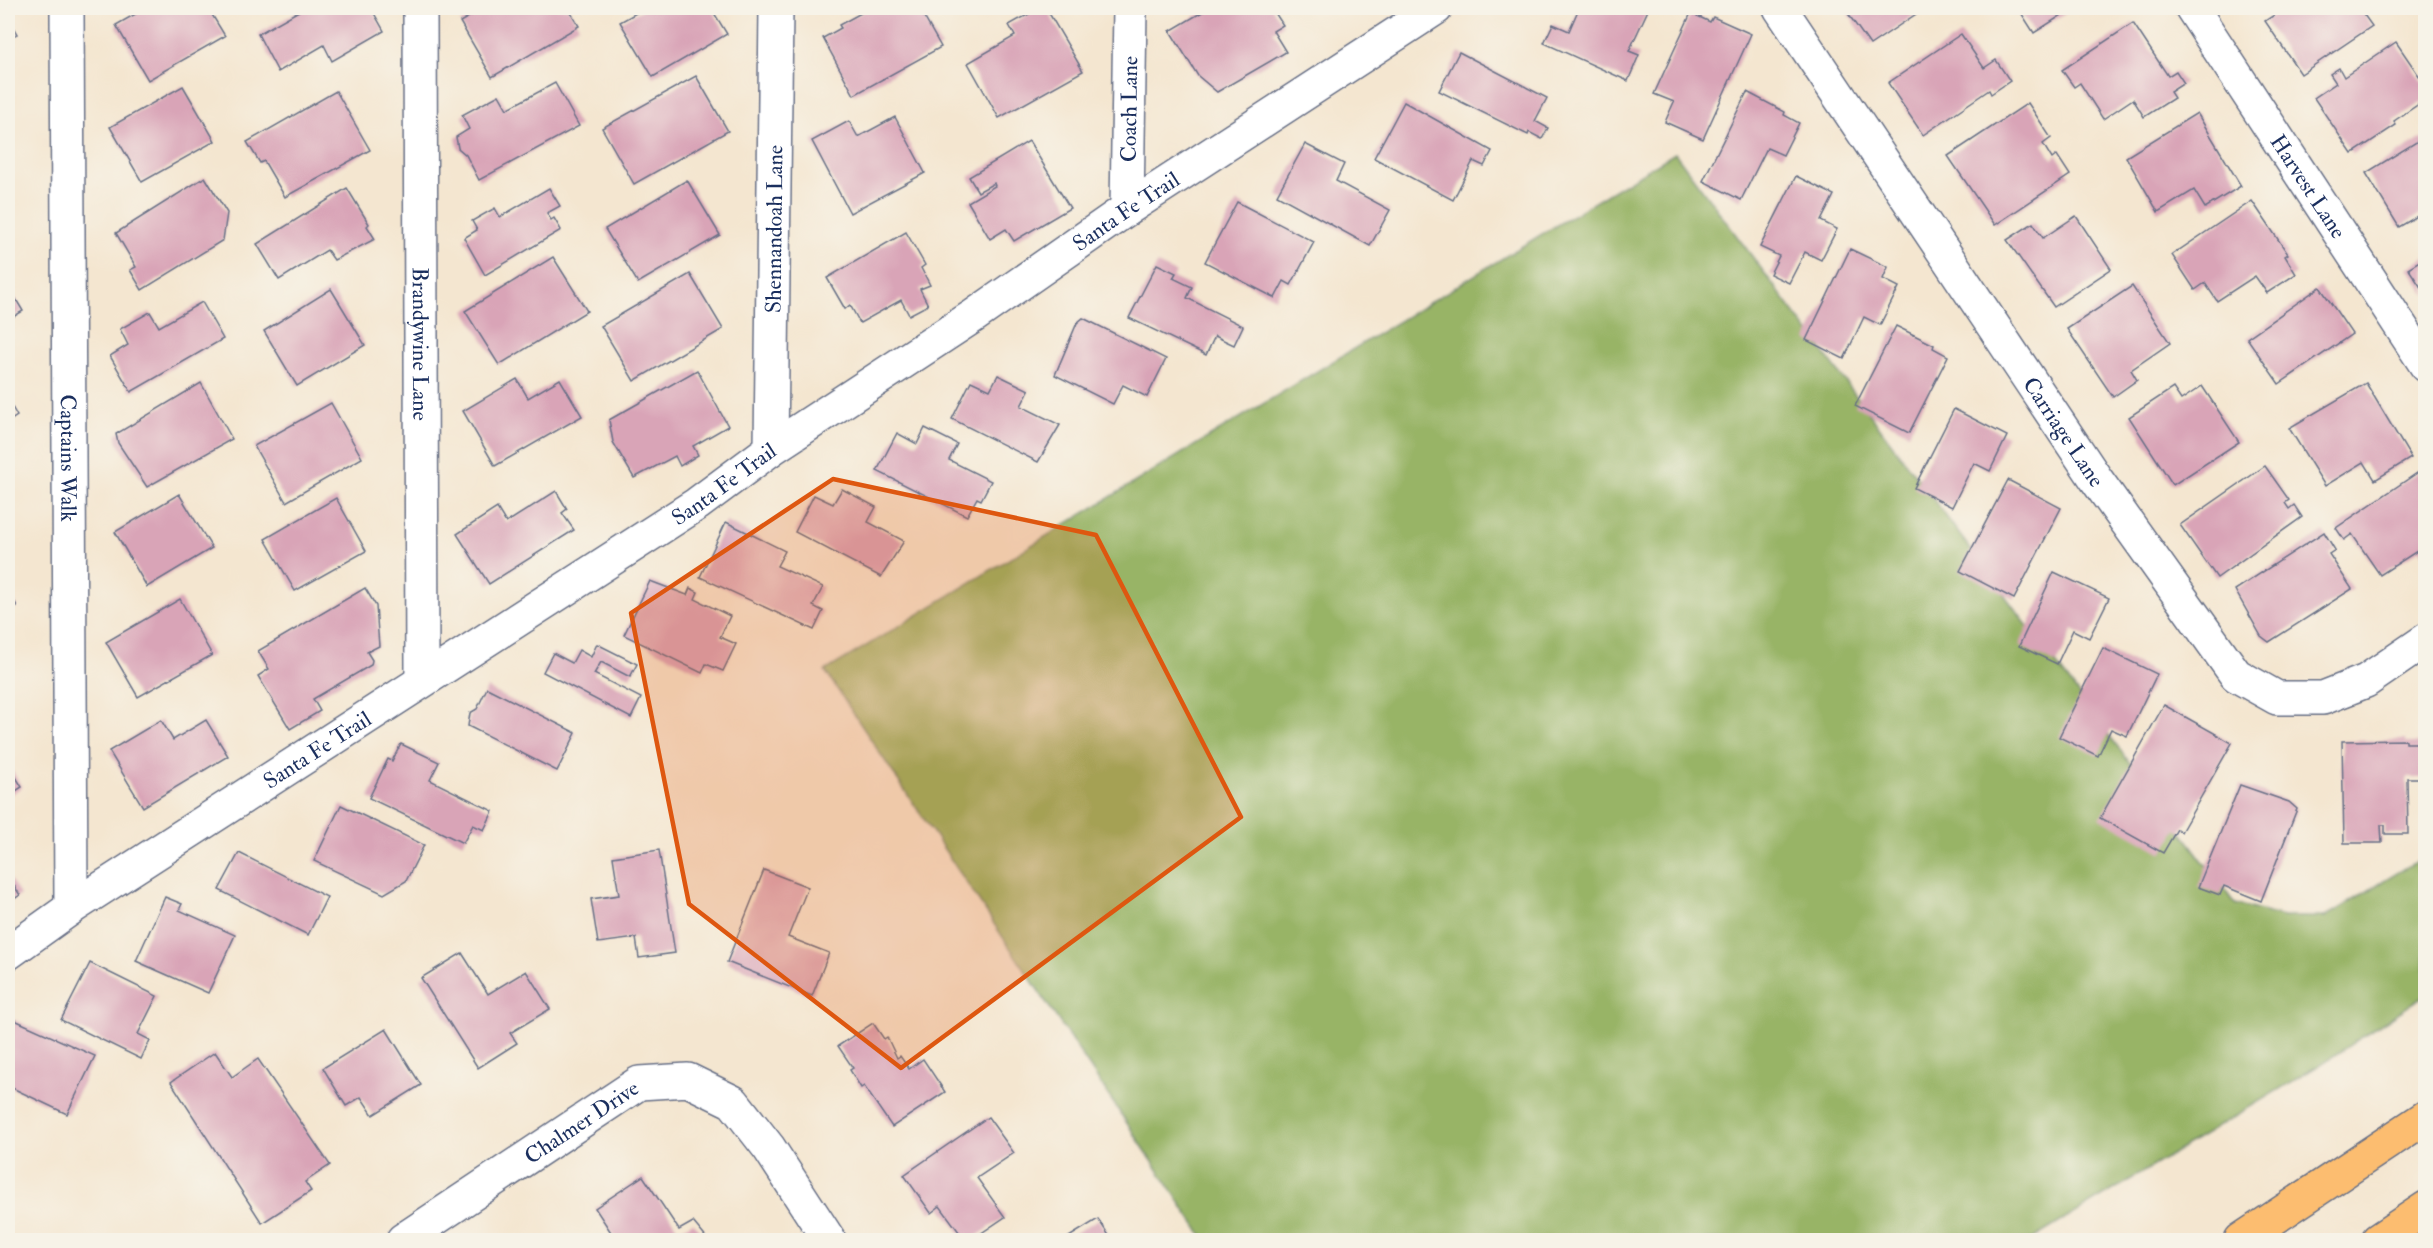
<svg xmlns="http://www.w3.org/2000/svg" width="2433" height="1248" font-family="'IM FELL Double Pica',serif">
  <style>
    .forest { fill: #98b466; stroke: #5a7262; stroke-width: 1.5 }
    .building { fill: #d9a4b7 }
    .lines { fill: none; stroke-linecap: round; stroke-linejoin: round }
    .minor-casing { stroke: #676f86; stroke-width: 36 }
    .primary-casing { stroke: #676f86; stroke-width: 36 }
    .minor { stroke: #fff; stroke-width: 33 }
    .primary { stroke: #fcbd6f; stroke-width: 33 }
    .marked { fill: #de5710; fill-opacity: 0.2; stroke: #de5710; stroke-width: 4.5; stroke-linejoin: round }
    .labels { text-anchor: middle; stroke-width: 4.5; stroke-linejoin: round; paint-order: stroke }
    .street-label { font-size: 22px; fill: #1b2f5e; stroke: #f7f3e8 }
  </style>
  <rect width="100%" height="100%" fill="#f7f3e8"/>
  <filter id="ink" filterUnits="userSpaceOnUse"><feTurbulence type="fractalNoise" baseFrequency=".0167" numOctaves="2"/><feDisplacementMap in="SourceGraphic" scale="12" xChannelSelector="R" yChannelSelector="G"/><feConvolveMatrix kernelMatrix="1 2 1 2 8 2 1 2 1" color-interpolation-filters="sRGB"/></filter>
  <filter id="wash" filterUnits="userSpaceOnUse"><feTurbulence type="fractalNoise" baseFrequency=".008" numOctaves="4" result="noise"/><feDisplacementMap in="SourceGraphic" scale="24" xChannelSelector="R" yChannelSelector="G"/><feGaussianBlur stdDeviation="1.35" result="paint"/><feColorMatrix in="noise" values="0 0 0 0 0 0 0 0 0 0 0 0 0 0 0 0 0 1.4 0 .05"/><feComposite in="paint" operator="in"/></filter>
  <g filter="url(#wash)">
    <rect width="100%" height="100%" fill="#f4e6d0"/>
    <path class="forest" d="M 1675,153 L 2235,904 L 2283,917 L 2325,917 L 2425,856 L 2425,995 L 2321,1064 L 2031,1240 L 1205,1240 L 825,671 Z"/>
    <g id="blocks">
      <g class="building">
        <path d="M 146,8 L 208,8 L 225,36 L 148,80 L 116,25 Z"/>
        <path d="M 304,8 L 371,8 L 384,31 L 332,61 L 324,45 L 278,72 L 258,34 Z"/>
        <path d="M 484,8 L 568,8 L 579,26 L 492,77 L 460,22 Z"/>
        <path d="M 645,8 L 711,8 L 727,34 L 653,77 L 620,22 Z"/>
        <path d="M 870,8 L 919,8 L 941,47 L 854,95 L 823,38 L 841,28 L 839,25 Z"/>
        <path d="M 1040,8 L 1046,8 L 1083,71 L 999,118 L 968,63 L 1015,36 L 1009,25 Z"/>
        <path d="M 1209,8 L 1272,8 L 1283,25 L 1273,31 L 1286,52 L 1217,92 L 1198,76 L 1170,31 Z"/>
        <path d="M 1579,8 L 1649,8 L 1629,51 L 1639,55 L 1628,81 L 1544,43 L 1553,24 L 1569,31 Z"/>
        <path d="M 1844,8 L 1925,8 L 1870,45 Z"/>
        <path d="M 2018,8 L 2073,8 L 2034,33 Z"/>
        <path d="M 2285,8 L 2359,8 L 2372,26 L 2301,74 L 2265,21 Z"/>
        <path d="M 1691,13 L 1710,22 L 1713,17 L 1751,34 L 1703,139 L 1665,122 L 1674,102 L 1654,94 Z"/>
        <path d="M 8,18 L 17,34 L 8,39 Z"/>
        <path d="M 2133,23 L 2168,76 L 2176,71 L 2184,83 L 2170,92 L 2174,98 L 2144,117 L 2133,99 L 2103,119 L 2080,83 L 2074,87 L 2062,70 Z"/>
        <path d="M 1961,34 L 1984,68 L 1996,60 L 2010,81 L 1991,94 L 1989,90 L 1923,135 L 1888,83 Z"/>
        <path d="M 2396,42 L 2426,86 L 2426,99 L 2394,121 L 2396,125 L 2352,154 L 2314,98 L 2336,83 L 2330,74 L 2339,68 L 2344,77 Z"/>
        <path d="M 1459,52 L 1547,98 L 1535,121 L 1548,128 L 1542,139 L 1529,132 L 1528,135 L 1439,91 Z"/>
        <path d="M 696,76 L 728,131 L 634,184 L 602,128 Z"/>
        <path d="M 555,83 L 579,126 L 479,180 L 466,155 L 458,148 L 456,137 L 469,129 L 462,115 L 499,95 L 507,109 Z"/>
        <path d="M 183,86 L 215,141 L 142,182 L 110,127 Z"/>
        <path d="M 336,91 L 370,150 L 285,197 L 264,161 L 260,163 L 247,142 Z"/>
        <path d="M 1747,92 L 1785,112 L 1784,115 L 1799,123 L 1783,155 L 1767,148 L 1741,200 L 1703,181 Z"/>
        <path d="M 1404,102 L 1492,151 L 1484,166 L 1473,161 L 1453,200 L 1374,158 Z"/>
        <path d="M 2028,103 L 2051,138 L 2043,144 L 2052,159 L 2057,155 L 2070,175 L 1995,225 L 1948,156 Z"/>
        <path d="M 2197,113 L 2241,186 L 2205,208 L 2194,190 L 2158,212 L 2126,157 Z"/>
        <path d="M 895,117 L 925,173 L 850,213 L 812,141 L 849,121 L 858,137 Z"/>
        <path d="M 2426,136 L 2426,211 L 2399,227 L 2366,173 Z"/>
        <path d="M 1029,141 L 1070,208 L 1014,241 L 1006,229 L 990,239 L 968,202 L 995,186 L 994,183 L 978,192 L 969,177 Z"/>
        <path d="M 1305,144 L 1344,164 L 1336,181 L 1390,210 L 1370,246 L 1277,195 Z"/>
        <path d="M 1796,176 L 1834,195 L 1821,221 L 1837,229 L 1821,260 L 1805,252 L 1789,283 L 1770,274 L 1779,256 L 1760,247 Z"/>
        <path d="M 205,177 L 227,213 L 223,240 L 142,290 L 130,270 L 136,267 L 116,233 Z"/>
        <path d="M 687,180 L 720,235 L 638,283 L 605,229 Z"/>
        <path d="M 347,188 L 369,224 L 367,226 L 375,239 L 334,260 L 327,250 L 279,280 L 257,244 Z"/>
        <path d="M 549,188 L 560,206 L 547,213 L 551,220 L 554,218 L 561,230 L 485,275 L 464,238 L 477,230 L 472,221 L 495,208 L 500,217 Z"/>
        <path d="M 2252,201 L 2288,254 L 2285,256 L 2296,274 L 2267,293 L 2255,276 L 2217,301 L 2205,283 L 2195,290 L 2172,255 Z"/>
        <path d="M 1237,202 L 1314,242 L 1291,285 L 1284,281 L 1275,298 L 1205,262 Z"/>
        <path d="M 2076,216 L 2111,269 L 2054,307 L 2007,240 L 2033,223 L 2043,238 Z"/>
        <path d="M 906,232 L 925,265 L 921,268 L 930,285 L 920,289 L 928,305 L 909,315 L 901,300 L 860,323 L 850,305 L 845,309 L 827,278 Z"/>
        <path d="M 1850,249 L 1888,267 L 1883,279 L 1899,287 L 1880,325 L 1864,317 L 1844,359 L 1806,340 Z"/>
        <path d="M 553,257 L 587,311 L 499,365 L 465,311 Z"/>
        <path d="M 2426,257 L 2426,295 L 2408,268 Z"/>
        <path d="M 1157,264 L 1176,273 L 1173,278 L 1192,287 L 1187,298 L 1243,326 L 1234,345 L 1215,336 L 1206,355 L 1129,318 Z"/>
        <path d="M 690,274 L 723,329 L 634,381 L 601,326 Z"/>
        <path d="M 8,286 L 23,311 L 8,320 Z"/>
        <path d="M 2132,286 L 2170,343 L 2131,370 L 2137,380 L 2113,397 L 2067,329 Z"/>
        <path d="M 2320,287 L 2352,334 L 2279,384 L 2247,338 Z"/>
        <path d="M 331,289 L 365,345 L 297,386 L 264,331 Z"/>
        <path d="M 202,302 L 223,339 L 131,392 L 110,356 L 128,345 L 120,329 L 150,312 L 159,327 Z"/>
        <path d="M 1083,318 L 1166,359 L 1147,397 L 1123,385 L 1113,404 L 1055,375 L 1077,323 Z"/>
        <path d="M 1896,326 L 1934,345 L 1933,348 L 1948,356 L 1909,433 L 1855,406 Z"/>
        <path d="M 697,370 L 728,426 L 693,446 L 698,455 L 680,466 L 675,456 L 634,478 L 613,442 L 609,420 Z"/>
        <path d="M 998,375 L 1029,390 L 1021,406 L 1060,425 L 1038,462 L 952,419 L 971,381 L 990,390 Z"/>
        <path d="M 517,379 L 528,398 L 560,379 L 582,416 L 495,466 L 463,411 Z"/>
        <path d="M 201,383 L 232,439 L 147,487 L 118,443 L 116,434 Z"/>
        <path d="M 2366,383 L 2411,458 L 2375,480 L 2364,462 L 2325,486 L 2289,428 Z"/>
        <path d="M 2202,386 L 2239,442 L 2173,485 L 2129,417 L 2173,388 L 2181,400 Z"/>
        <path d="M 8,400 L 17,416 L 8,422 Z"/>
        <path d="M 331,403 L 362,458 L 286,502 L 254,446 Z"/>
        <path d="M 1954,409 L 2007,436 L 1990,471 L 1974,463 L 1952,507 L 1914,488 Z"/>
        <path d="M 925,428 L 957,444 L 949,460 L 991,481 L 981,500 L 977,498 L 967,516 L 877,471 L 897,433 L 917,444 Z"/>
        <path d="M 2265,466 L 2289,500 L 2285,503 L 2289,509 L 2294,505 L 2302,517 L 2217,578 L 2180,525 Z"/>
        <path d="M 2420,471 L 2426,479 L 2426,558 L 2420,549 L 2380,575 L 2352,534 L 2344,540 L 2336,528 Z"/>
        <path d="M 2008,480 L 2061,508 L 2014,599 L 1960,571 Z"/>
        <path d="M 842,489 L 876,507 L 868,522 L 904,541 L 881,577 L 795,532 L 814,495 L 833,504 Z"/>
        <path d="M 556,491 L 567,509 L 562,513 L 574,530 L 489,584 L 457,534 L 497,508 L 506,523 Z"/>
        <path d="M 179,494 L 212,548 L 147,587 L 115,532 Z"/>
        <path d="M 336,498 L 366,551 L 295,591 L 265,539 Z"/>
        <path d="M 726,522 L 785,551 L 777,566 L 823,587 L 813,606 L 823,611 L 814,630 L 700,577 Z"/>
        <path d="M 2324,532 L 2335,550 L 2329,554 L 2352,589 L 2269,642 L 2261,636 L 2235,590 Z"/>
        <path d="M 2054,572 L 2109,598 L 2089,638 L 2073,630 L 2057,664 L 2019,646 Z"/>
        <path d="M 650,581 L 687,595 L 690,588 L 698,592 L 695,599 L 730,616 L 720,637 L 736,644 L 723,671 L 706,664 L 702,673 L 624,635 Z"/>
        <path d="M 365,588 L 376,606 L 379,646 L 367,652 L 372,660 L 371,665 L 313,699 L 320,711 L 290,729 L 258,676 L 269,669 L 258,651 Z"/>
        <path d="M 8,591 L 17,606 L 8,612 Z"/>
        <path d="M 180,599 L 212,655 L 138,697 L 106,642 Z"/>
        <path d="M 597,644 L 637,664 L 630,677 L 601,662 L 594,674 L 641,698 L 631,718 L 543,672 L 553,653 L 572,663 L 579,650 L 591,657 Z"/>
        <path d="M 2103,648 L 2157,674 L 2127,736 L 2111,729 L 2098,756 L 2059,737 Z"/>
        <path d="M 487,688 L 576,733 L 557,771 L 468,726 L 470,713 L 477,709 Z"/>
        <path d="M 2164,705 L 2232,743 L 2181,832 L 2177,829 L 2163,853 L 2100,818 Z"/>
        <path d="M 161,720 L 173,740 L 206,720 L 228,756 L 143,807 L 109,751 Z"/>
        <path d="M 2406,740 L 2406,743 L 2424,743 L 2425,778 L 2407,778 L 2408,834 L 2385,834 L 2385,825 L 2381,825 L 2382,843 L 2344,843 L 2342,741 Z"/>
        <path d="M 401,744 L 439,762 L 430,780 L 493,811 L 484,830 L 473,825 L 463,843 L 369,798 L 388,759 L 392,761 Z"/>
        <path d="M 8,764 L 22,787 L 8,796 Z"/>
        <path d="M 2240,785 L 2289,802 L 2297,809 L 2261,901 L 2224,886 L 2220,895 L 2198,887 Z"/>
        <path d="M 341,805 L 424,845 L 406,881 L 384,894 L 314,861 Z"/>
        <path d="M 659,850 L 675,953 L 639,958 L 636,938 L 598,943 L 591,899 L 619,895 L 613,857 Z"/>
        <path d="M 239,853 L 327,897 L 308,935 L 219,890 Z"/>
        <path d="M 764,870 L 808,887 L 788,937 L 829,953 L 812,996 L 727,962 Z"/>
        <path d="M 8,876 L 20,895 L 8,903 Z"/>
        <path d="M 165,897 L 182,904 L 179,910 L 235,935 L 208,993 L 136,961 Z"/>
        <path d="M 462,953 L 488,994 L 526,971 L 550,1009 L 510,1033 L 517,1043 L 478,1068 L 421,978 Z"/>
        <path d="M 90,963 L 157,996 L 138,1034 L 150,1040 L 141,1059 L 61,1020 Z"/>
        <path d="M 8,1017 L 95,1056 L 67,1114 L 8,1086 Z"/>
        <path d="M 873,1023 L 884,1039 L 887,1037 L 897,1058 L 900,1056 L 909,1069 L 923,1059 L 945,1092 L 892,1127 L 864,1086 L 861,1088 L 850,1070 L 853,1068 L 838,1046 Z"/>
        <path d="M 386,1029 L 421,1085 L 373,1115 L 361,1097 L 346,1106 L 323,1068 Z"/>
        <path d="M 215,1052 L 232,1077 L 258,1059 L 330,1165 L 305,1182 L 311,1191 L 262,1223 L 171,1082 Z"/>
        <path d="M 988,1117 L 1014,1153 L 977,1178 L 1005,1217 L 971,1240 L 965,1240 L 940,1206 L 931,1213 L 904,1175 Z"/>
        <path d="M 643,1176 L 679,1230 L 693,1222 L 708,1240 L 616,1240 L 595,1208 Z"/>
        <path d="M 1098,1219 L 1112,1240 L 1064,1240 Z"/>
      </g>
    </g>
  </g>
  <g filter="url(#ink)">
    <use href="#blocks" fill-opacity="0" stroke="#676f86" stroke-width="1.5"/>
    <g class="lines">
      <g class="minor-casing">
        <g id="minor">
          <path id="s1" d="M 67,8 L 71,908"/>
          <path id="s2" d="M 420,8 L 422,680"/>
          <path id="s3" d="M 1780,8 L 2096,479 L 2236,675 L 2277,698 L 2323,698 L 2366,681 L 2426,640"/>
          <path id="s4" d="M 2192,8 L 2426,365"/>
          <path id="s5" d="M 1127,209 L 1130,8"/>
          <path id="s6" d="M 771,449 L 776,8"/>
          <path id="s7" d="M 8,953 L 71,908 L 697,504 L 771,449 L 975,315 L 1127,209 L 1436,8"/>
          <path id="s8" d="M 403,1240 L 639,1083 L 688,1080 L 733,1102 L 769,1148 L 829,1240"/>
        </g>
      </g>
      <g class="primary-casing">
        <g id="primary">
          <path d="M 2241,1240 L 2426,1117"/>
          <path d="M 2378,1240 L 2426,1208"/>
        </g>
      </g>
      <use href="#minor" class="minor"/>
      <use href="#primary" class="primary"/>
    </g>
  </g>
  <path class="marked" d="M 833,479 L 1096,535 L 1241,817 L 901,1068 L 689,904 L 631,613 Z"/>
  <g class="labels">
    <g class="street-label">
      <text dy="8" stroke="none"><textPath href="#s5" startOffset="100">Coach Lane</textPath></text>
      <text dy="8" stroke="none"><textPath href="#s4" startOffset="213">Harvest Lane</textPath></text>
      <text dy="8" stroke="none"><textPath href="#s7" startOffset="1342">Santa Fe Trail</textPath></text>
      <text dy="8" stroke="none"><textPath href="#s6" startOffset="220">Shennandoah Lane</textPath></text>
      <text dy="8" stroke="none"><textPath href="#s2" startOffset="336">Brandywine Lane</textPath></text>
      <text dy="8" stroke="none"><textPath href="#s3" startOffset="510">Carriage Lane</textPath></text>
      <text dy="8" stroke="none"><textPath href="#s1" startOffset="450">Captains Walk</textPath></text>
      <text dy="8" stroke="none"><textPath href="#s7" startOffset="856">Santa Fe Trail</textPath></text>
      <text dy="8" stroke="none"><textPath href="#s7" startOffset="370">Santa Fe Trail</textPath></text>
      <text dy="8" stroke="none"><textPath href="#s8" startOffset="214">Chalmer Drive</textPath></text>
    </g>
  </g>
  <rect width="2433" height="1248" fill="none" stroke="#f7f3e8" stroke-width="30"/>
</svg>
